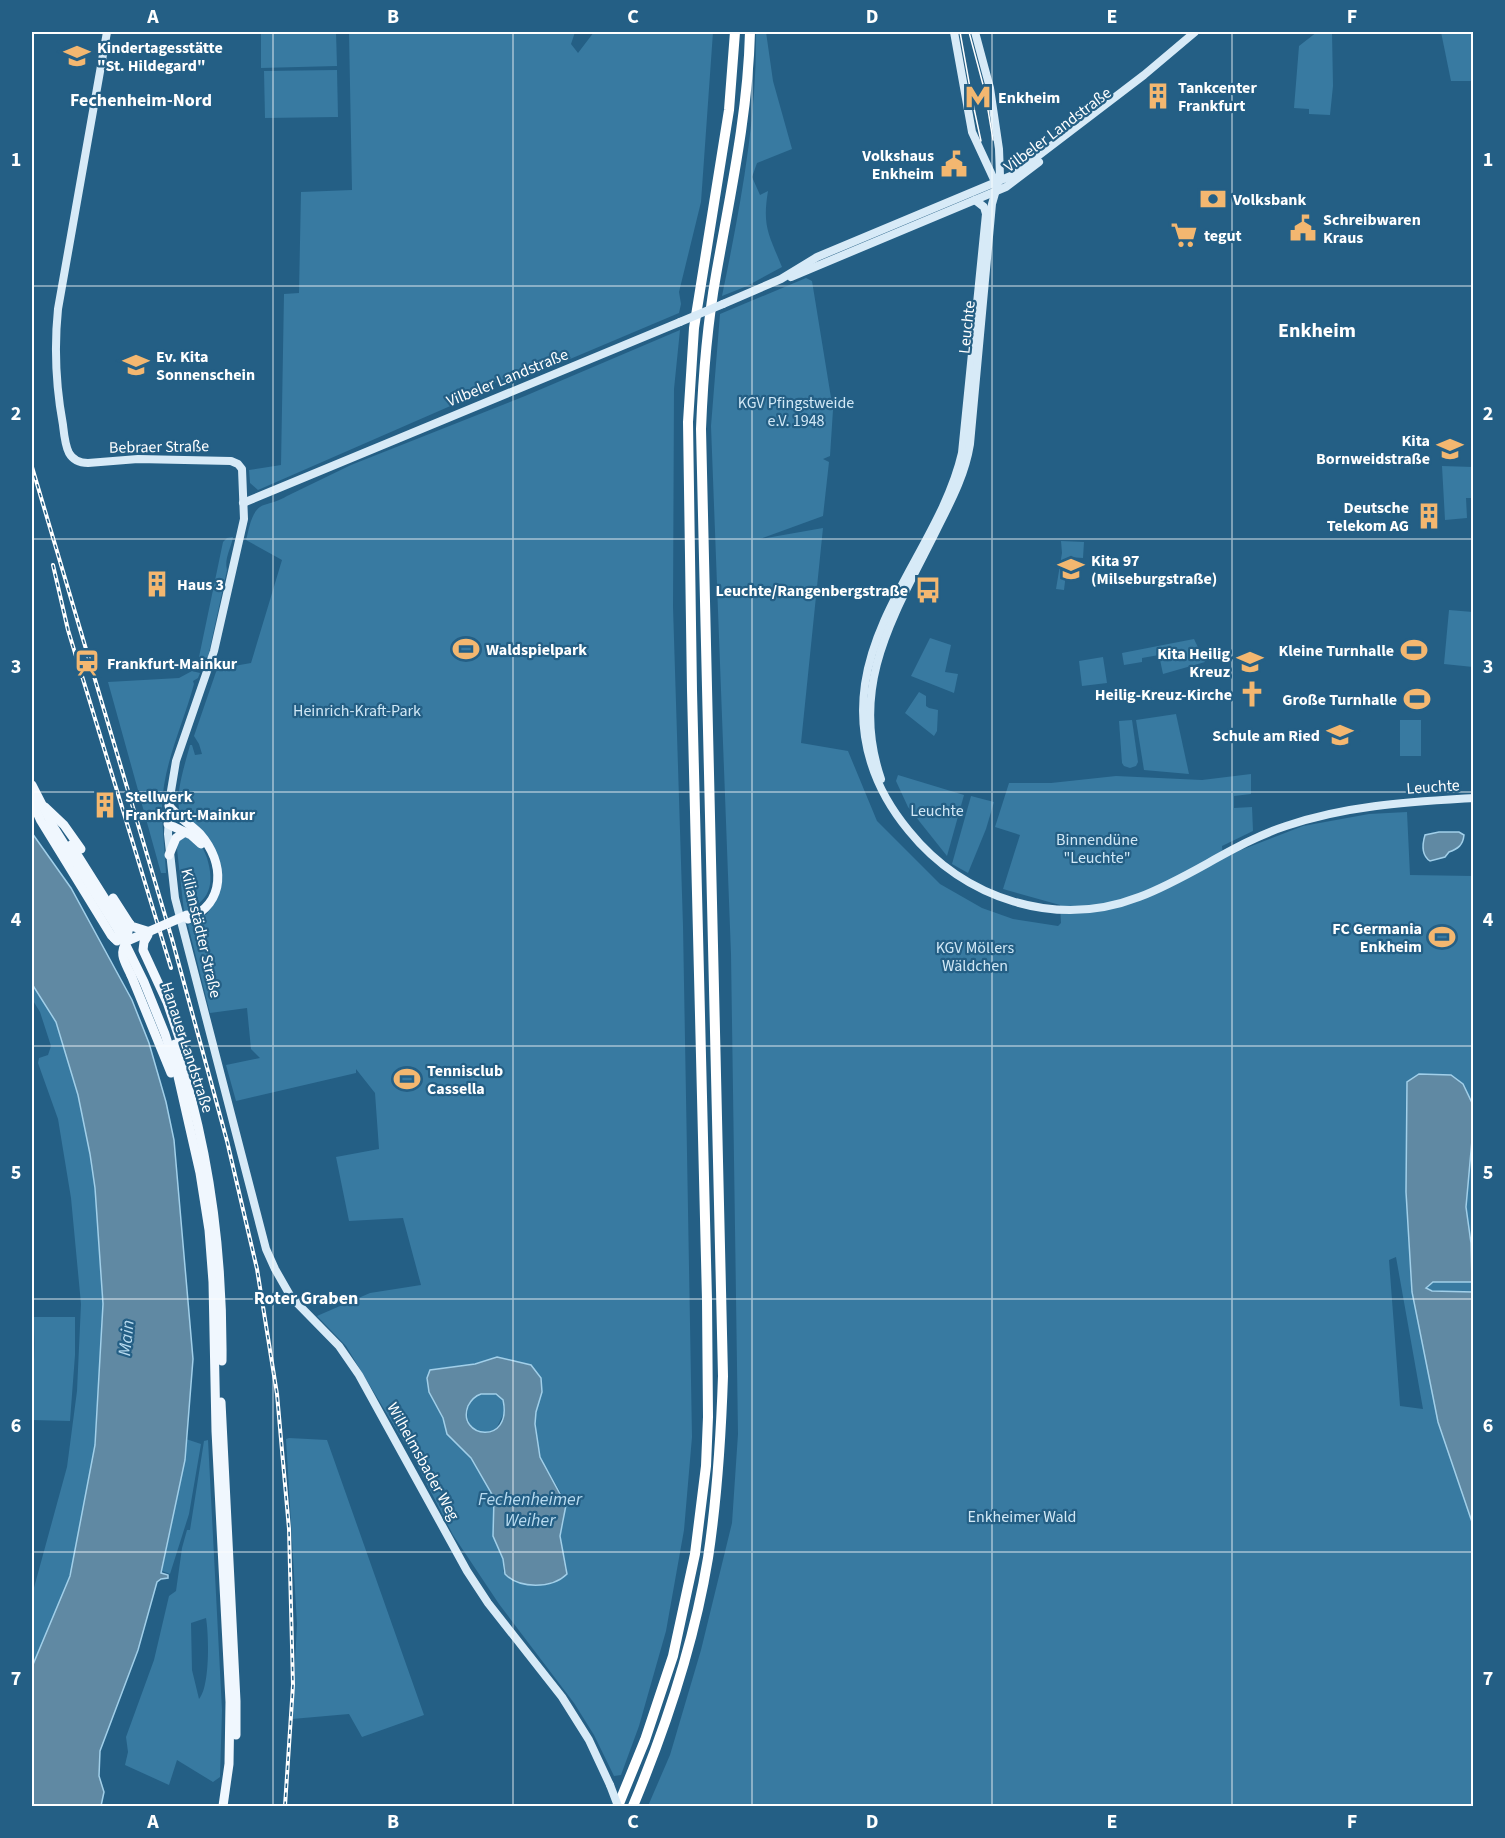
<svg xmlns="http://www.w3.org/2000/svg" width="1505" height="1838" font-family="'Source Sans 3',sans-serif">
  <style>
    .green { fill: #387aa1; fill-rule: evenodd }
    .water { fill: #6089a3; stroke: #a1cfe9; stroke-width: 1.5; fill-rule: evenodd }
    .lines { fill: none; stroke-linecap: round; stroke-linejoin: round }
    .secondary { stroke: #d7eaf7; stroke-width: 8 }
    .primary { stroke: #f0f7fe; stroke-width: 9 }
    .highway { stroke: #fff; stroke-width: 10 }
    .tram { stroke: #fff; stroke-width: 1.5 }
    .rail-casing { stroke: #fff; stroke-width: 4 }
    .rail { stroke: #245f85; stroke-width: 1.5; stroke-dasharray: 4.5; stroke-linecap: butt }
    .secondary-bridge { stroke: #d7eaf7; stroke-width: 8 }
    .primary-bridge { stroke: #f0f7fe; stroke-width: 9 }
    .grid { fill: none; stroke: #fff; stroke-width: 1.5; stroke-opacity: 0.55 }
    .labels { text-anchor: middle; stroke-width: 4.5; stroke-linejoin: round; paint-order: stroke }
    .poi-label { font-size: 16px; font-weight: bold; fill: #fff; stroke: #245f85; text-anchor: start }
    .street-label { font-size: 16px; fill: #fff; stroke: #245f85 }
    .park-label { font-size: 16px; fill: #d1e8f6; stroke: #245f85 }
    .neighbourhood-label { font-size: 18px; font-weight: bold; fill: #fff; stroke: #245f85 }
    .water-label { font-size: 18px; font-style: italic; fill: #b8dbf0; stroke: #245f85 }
    .quarter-label { font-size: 20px; font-weight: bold; fill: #fff; stroke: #245f85 }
    .neatline { fill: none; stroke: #fff; stroke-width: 2 }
    .grid-label { font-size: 20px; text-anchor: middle; font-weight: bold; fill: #fff }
  </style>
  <rect width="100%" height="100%" fill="#245f85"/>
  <g class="green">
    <path d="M 261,32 L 336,32 L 337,66 L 261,68 Z"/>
    <path d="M 349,32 L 575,32 L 571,44 L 578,53 L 594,32 L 713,32 L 701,202 L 679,292 L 681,304 L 679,313 L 537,373 L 533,366 L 475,392 L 471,397 L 258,490 L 250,483 L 249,470 L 281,465 L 284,294 L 299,293 L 301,192 L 352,190 Z"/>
    <path d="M 756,32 L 766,32 L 773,81 L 792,149 L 757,163 L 752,177 L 760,195 L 768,191 C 762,227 769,235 782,267 L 747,286 L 722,296 C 740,208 757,121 756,32 Z"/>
    <path d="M 1317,32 L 1332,32 L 1333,86 L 1330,115 L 1309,114 L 1309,109 L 1294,108 L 1299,46 Z"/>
    <path d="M 1441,32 L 1473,32 L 1473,81 L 1451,81 Z"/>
    <path d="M 337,70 L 338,117 L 265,118 L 264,71 Z"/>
    <path d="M 806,278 L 812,281 L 833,410 L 830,456 L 823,459 L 829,462 L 823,516 L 760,539 L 823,528 L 801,743 L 848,751 L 877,821 L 940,884 L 982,908 L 1013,919 L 1058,926 L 1061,923 L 1060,905 L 1003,889 L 1020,835 L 995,827 L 1009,783 L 1051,783 L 1116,776 L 1202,780 L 1251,774 L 1251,794 L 1234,796 L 1234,808 L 1252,807 L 1253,831 L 1222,846 L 1223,857 L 1303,826 L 1369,814 L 1407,812 L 1410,875 L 1473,876 L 1473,1806 L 648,1806 L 670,1755 L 701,1650 L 732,1523 L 738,1434 L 731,954 L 711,426 L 720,314 ZM 1396,1257 L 1423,1409 L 1400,1406 L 1389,1260 Z"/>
    <path d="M 680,330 L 674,389 L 673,607 L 683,926 L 692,1437 L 684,1530 L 666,1631 L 639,1726 L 621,1775 L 614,1776 L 594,1735 L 574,1703 L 499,1604 L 453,1535 L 413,1457 L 346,1346 L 317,1316 L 370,1293 L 421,1285 L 403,1218 L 349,1221 L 336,1157 L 379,1149 L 375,1093 L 356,1069 L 356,1073 L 236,1101 L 226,1065 L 260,1058 L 251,1049 L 247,1008 L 210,1013 L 188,925 L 207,914 L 219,894 L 205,834 L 180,812 C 174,796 186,761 190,745 L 192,745 L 195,755 L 202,754 L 199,744 L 194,736 L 217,669 L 251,663 L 282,560 L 246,540 C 249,530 251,509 264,505 C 273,502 279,501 287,496 L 351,465 L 525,396 ZM 497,1357 L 531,1365 L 541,1378 L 542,1392 L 536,1412 L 535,1424 L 540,1457 L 565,1500 L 564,1520 L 560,1536 L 567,1570 L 548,1584 L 534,1585 L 510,1579 L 503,1571 L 503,1559 L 494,1532 L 494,1498 L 471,1458 L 447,1434 L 443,1418 L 429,1392 L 427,1378 L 434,1369 L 475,1364 Z"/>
    <path d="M 1442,466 L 1473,467 L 1473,498 L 1466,498 L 1467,518 L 1445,520 Z"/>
    <path d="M 233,537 C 231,549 224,558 227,570 L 208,657 L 201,659 L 199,657 L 223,542 L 227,538 Z"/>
    <path d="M 1061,541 L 1084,542 L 1083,558 L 1068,557 L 1064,590 L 1056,589 L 1062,553 Z"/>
    <path d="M 1449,610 L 1473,612 L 1473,667 L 1444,664 Z"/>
    <path d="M 930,638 L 951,645 L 945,672 L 958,674 L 954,693 L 911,676 Z"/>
    <path d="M 1194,639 L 1205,662 L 1163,674 L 1159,655 L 1142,658 L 1142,662 L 1124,665 L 1122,653 Z"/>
    <path d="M 1103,657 L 1107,683 L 1082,686 L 1079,661 Z"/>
    <path d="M 192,671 L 200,673 L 198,678 L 193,681 L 194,684 C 183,725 163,764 162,807 C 162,829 165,851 166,873 L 161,873 L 108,682 L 179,678 Z"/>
    <path d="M 919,692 L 926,696 L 926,706 L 929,708 L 938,710 L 937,731 L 934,736 L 905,713 Z"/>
    <path d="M 1176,714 L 1189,774 L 1144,770 L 1136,720 Z"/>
    <path d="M 1132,720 L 1138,762 L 1136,766 L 1130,768 L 1124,766 L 1122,763 L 1119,721 Z"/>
    <rect x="1400" y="720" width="21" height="36"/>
    <path d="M 898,775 L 964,795 L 947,856 L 908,807 L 896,781 Z"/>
    <path d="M 971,796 L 994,802 L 986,829 L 968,873 L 952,864 Z"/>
    <path d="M 184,836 C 188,838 194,839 198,842 C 202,845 205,853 207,858 C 215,885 210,901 184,912 L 177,849 L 178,842 Z"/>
    <path d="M 32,984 L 56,1022 L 78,1095 L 90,1154 L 95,1188 L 103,1304 L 95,1445 L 70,1576 L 32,1667 L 32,1595 L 67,1467 L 77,1391 L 81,1304 L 71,1198 L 58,1119 L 38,1063 L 39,1058 L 48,1055 L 51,1046 L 40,1012 L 32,999 Z"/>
    <path d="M 33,1317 L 75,1317 L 75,1355 L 70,1421 L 32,1420 C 31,1385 37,1352 33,1317 Z"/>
    <path d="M 492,1393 L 502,1398 L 504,1413 L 495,1431 C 470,1441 458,1412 476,1395 Z"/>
    <path d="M 289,1438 L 327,1440 L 424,1715 L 362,1737 L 349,1714 L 292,1719 L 297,1624 L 286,1439 Z"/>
    <path d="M 186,1439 L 201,1444 L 189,1514 L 170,1574 L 162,1571 L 185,1460 Z"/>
    <path d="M 208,1440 L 222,1710 L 220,1777 L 213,1782 L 177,1760 L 169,1785 L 125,1765 L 128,1752 L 126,1737 L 154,1660 L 169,1596 L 176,1591 L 182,1548 L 187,1530 L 190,1530 L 204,1441 ZM 206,1618 C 209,1635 210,1687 199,1699 L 192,1670 L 191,1623 Z"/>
  </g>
  <g class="water">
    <path d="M 1439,832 L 1459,832 L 1464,835 C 1463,845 1458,849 1449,852 L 1445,857 L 1430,861 C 1421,855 1422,845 1425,835 Z"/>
    <path d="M 32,833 L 71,888 L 132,1000 L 149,1043 L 166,1102 L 174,1140 L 193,1359 L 185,1460 L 161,1573 L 168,1575 L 168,1578 L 161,1579 L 157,1582 L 138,1650 L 100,1751 L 99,1776 L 104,1792 L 101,1806 L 32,1806 L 32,1667 L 70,1576 L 95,1445 L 103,1304 L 95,1188 L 90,1154 L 78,1095 L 56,1022 L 32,984 Z"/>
    <path d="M 1419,1074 L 1451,1075 L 1463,1084 L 1473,1105 L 1473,1129 L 1466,1207 L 1471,1243 L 1472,1282 L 1433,1282 L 1426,1288 L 1432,1291 L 1473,1292 L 1473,1525 L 1438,1422 L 1412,1292 L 1406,1192 L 1407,1082 Z"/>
    <path d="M 497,1357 L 531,1365 L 541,1378 L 542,1392 L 536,1412 L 535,1424 L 540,1457 L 566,1505 L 560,1536 L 567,1574 C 552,1589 519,1589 505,1574 L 503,1559 L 493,1536 L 494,1498 L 471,1458 L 447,1434 L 443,1418 L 429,1392 L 427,1378 L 430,1370 L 475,1364 ZM 481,1394 L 496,1394 L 503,1400 C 513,1446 456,1438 468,1406 C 471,1400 475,1396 481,1394 Z"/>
  </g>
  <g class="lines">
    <g class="secondary">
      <path d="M 107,32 L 58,309 C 54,348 56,387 63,425 C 64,434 65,445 69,453 C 73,460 80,463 88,463 L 138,459 L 231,461 L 238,464 L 242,469 L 244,519 L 214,651 L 176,761 L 170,797 L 168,834 L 175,898 L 266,1249 L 275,1269 L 291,1297 L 339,1346 L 359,1375 L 467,1571 L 488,1603 L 562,1697 L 589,1740 L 610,1785"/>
      <path d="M 954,32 L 972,132 L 997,186"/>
      <path d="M 975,200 L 984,207 L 986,214 L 962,453 C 944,532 877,602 865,684 C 857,739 874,789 909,831 C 964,899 1056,929 1139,897 C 1190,878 1234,843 1286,826 C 1347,805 1410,802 1474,798"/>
      <path d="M 791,277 L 1006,187 L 1039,162"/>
      <path d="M 723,304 L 781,279 L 817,257 L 1013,175 L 1144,75 L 1195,32"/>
      <path d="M 243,503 L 680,322"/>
      <path d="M 881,779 C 848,683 896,612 937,529 C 951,501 965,475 970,444 L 992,204 L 1000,176 L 999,149 L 990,88 L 975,32"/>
    </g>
    <g class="primary">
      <path d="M 32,785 L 54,828 L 120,933 L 144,982 L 165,1034 L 177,1072 L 200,1173 L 209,1230 L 213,1282 L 216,1431 L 230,1702 L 229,1764 L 223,1806"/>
      <path d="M 32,790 L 35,808 L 41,821 L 111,935 L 117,941"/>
      <path d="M 169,806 C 178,817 190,824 200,834 C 225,863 226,903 188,919"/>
      <path d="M 45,807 L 64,825 L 81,849"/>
      <path d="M 168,824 L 191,835 L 201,844"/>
      <path d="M 71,845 L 129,937"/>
      <path d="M 169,855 L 176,838 L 185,832"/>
      <path d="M 113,898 L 131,926 L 147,931"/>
      <path d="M 148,935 L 144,942 L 143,950 L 167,1002 L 184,1052"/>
      <path d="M 131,975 L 171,1073"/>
      <path d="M 175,1044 C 209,1145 223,1254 222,1361"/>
      <path d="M 221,1402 L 236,1701 L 236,1735"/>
    </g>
    <g class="highway">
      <path d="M 618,1806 L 645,1740 L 673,1656 L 695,1554 L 706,1466 L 708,1417 L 707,1300 L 692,690 L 688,422 L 694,328 L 729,110 L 735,32"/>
      <path d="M 633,1806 C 666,1727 694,1644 708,1558 C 717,1498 721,1437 723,1376 L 701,429 C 703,378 707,326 716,275 C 730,195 748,114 750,32"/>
    </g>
    <g class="tram">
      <path d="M 960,32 L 972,99 L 981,141"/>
      <path d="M 969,32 L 985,92 L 993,140"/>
    </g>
    <g class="rail-casing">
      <g id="rail">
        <path d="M 32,467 L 172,939 L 227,1141 L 257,1269 L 277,1394 L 289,1529 L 293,1685 L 285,1806"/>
        <path d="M 53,565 L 68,630 L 171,968"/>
      </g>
    </g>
    <use href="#rail" class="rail"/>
    <g class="secondary-bridge">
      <path d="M 680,322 L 723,304"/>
      <path d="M 610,1785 L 618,1806"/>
    </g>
    <g class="primary-bridge">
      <path d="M 114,938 L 127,935 L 130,924"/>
      <path d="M 131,975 C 125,962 118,954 127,941 L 187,915"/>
    </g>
  </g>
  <path class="grid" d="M 273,32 L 273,1806M 513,32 L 513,1806M 752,32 L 752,1806M 992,32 L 992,1806M 1232,32 L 1232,1806M 32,286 L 1474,286M 32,539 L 1474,539M 32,792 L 1474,792M 32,1046 L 1474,1046M 32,1299 L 1474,1299M 32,1552 L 1474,1552"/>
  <defs>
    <g id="school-bare" transform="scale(2.07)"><path d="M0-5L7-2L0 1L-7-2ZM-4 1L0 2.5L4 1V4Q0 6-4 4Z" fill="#f3b770" stroke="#245f85" stroke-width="2.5" paint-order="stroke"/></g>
    <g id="building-bare" transform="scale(2.07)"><path d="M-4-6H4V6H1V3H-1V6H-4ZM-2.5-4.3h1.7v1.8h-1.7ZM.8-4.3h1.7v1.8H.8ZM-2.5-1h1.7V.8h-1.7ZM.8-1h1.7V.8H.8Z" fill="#f3b770" stroke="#245f85" stroke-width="2.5" paint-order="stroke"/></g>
    <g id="metro-bare" transform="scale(2.07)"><path d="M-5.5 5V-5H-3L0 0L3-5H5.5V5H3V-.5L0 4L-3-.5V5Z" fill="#f3b770" stroke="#245f85" stroke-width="2.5" paint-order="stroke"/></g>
    <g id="civic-bare" transform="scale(2.07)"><path d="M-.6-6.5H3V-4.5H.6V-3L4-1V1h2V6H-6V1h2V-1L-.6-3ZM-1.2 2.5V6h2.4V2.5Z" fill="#f3b770" stroke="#245f85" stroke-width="2.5" paint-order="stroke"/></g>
    <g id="bank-bare" transform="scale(2.07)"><path d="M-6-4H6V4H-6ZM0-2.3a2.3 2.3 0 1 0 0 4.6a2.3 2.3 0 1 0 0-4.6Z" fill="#f3b770" stroke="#245f85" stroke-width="2.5" paint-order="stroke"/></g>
    <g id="supermarket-bare" transform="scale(2.07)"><path d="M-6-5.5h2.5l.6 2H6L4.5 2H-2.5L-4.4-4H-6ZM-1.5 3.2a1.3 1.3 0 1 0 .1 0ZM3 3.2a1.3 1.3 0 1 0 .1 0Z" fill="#f3b770" stroke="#245f85" stroke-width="2.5" paint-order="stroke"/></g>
    <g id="bus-bare" transform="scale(2.07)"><path d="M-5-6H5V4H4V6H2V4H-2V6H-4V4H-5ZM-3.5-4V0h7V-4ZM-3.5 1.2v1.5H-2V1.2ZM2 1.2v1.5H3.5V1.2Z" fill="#f3b770" stroke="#245f85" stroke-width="2.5" paint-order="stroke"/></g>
    <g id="stadium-bare" transform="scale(2.07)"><path d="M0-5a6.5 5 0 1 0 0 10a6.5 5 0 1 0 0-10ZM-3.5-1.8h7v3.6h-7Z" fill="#f3b770" stroke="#245f85" stroke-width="2.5" paint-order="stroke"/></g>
    <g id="station-bare" transform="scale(2.07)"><path d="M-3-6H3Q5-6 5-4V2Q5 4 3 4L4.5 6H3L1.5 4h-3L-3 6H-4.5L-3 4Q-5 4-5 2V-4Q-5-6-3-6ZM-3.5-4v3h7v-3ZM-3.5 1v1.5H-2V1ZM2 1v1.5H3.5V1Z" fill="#f3b770" stroke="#245f85" stroke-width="2.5" paint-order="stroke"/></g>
    <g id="church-bare" transform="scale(2.07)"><path d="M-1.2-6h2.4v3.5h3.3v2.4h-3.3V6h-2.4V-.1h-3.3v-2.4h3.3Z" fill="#f3b770" stroke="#245f85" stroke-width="2.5" paint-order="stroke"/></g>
  </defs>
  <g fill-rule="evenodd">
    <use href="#school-bare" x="77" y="56"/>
    <use href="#building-bare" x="1158" y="96"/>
    <use href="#metro-bare" x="978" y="97"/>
    <use href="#civic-bare" x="954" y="164"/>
    <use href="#bank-bare" x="1213" y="199"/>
    <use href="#civic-bare" x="1303" y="228"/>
    <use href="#supermarket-bare" x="1184" y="235"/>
    <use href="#school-bare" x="136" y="365"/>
    <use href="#school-bare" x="1450" y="449"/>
    <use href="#building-bare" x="1429" y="516"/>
    <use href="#school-bare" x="1071" y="569"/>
    <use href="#building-bare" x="157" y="584"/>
    <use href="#bus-bare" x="928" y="590"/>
    <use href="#stadium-bare" x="466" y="649"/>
    <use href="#stadium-bare" x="1414" y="650"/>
    <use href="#school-bare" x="1250" y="662"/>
    <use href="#station-bare" x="87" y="663"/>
    <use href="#church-bare" x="1252" y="694"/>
    <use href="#stadium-bare" x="1417" y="699"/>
    <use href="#school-bare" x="1340" y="735"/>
    <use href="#building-bare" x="105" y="805"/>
    <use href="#stadium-bare" x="1442" y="937"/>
    <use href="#stadium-bare" x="407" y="1079"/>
  </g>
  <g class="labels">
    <g class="poi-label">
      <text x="97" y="53">Kindertagesstätte<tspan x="97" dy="18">"St. Hildegard"</tspan></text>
      <text x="1178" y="93">Tankcenter<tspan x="1178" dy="18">Frankfurt</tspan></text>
      <text x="998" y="103">Enkheim</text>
      <text x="934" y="161" text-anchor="end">Volkshaus<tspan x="934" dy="18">Enkheim</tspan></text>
      <text x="1233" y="205">Volksbank</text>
      <text x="1323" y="225">Schreibwaren<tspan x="1323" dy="18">Kraus</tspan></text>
      <text x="1204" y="241">tegut</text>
      <text x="156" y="362">Ev. Kita<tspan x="156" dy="18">Sonnenschein</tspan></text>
      <text x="1430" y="446" text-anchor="end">Kita<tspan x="1430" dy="18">Bornweidstraße</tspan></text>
      <text x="1409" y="513" text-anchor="end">Deutsche<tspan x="1409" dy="18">Telekom AG</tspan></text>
      <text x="1091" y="566">Kita 97<tspan x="1091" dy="18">(Milseburgstraße)</tspan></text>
      <text x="177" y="590">Haus 3</text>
      <text x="908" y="596" text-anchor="end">Leuchte/Rangenbergstraße</text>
      <text x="486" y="655">Waldspielpark</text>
      <text x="1394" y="656" text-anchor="end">Kleine Turnhalle</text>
      <text x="1230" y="659" text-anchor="end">Kita Heilig<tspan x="1230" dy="18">Kreuz</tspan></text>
      <text x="107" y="669">Frankfurt-Mainkur</text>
      <text x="1232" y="700" text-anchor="end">Heilig-Kreuz-Kirche</text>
      <text x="1397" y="705" text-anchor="end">Große Turnhalle</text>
      <text x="1320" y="741" text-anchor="end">Schule am Ried</text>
      <text x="125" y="802">Stellwerk<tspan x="125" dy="18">Frankfurt-Mainkur</tspan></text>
      <text x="1422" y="934" text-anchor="end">FC Germania<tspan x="1422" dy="18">Enkheim</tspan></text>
      <text x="427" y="1076">Tennisclub<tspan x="427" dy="18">Cassella</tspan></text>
    </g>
    <g class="street-label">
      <text transform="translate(1057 129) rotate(-37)" y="6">Vilbeler Landstraße</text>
      <text transform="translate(966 327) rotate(-84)" y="6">Leuchte</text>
      <text transform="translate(507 377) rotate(-22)" y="6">Vilbeler Landstraße</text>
      <text transform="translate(159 446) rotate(-1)" y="6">Bebraer Straße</text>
      <text transform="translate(1433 786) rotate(-4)" y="6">Leuchte</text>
      <text transform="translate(202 933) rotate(77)" y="6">Kilianstädter Straße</text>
      <text transform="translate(188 1047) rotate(72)" y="6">Hanauer Landstraße</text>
      <text transform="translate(424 1461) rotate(61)" y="6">Wilhelmsbader Weg</text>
    </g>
    <g class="park-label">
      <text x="796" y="408">KGV Pfingstweide<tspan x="796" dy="18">e.V. 1948</tspan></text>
      <text x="357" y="716">Heinrich-Kraft-Park</text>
      <text x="937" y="816">Leuchte</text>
      <text x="1097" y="845">Binnendüne<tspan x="1097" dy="18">"Leuchte"</tspan></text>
      <text x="975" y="953">KGV Möllers<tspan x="975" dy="18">Wäldchen</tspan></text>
      <text x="1022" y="1522">Enkheimer Wald</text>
    </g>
    <g class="neighbourhood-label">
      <text x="141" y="106">Fechenheim-Nord</text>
      <text x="306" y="1304">Roter Graben</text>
    </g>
    <g class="water-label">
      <text transform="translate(126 1338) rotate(-84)" y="6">Main</text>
      <text x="530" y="1505">Fechenheimer<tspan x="530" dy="21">Weiher</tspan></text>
    </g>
    <g class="quarter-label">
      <text x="1317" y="337">Enkheim</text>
    </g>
  </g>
  <rect width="1505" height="1838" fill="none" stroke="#245f85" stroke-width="66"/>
  <rect x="33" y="33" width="1439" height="1772" class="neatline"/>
  <g class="grid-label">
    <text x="153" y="23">A</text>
    <text x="393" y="23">B</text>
    <text x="633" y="23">C</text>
    <text x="872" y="23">D</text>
    <text x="1112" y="23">E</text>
    <text x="1352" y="23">F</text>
    <text x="16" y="166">1</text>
    <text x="1488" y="166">1</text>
    <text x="16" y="420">2</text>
    <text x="1488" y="420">2</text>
    <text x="16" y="673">3</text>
    <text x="1488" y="673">3</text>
    <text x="16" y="926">4</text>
    <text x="1488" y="926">4</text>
    <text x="16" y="1179">5</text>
    <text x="1488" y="1179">5</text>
    <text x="16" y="1432">6</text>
    <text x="1488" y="1432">6</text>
    <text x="16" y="1685">7</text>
    <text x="1488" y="1685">7</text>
    <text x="153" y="1828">A</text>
    <text x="393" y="1828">B</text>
    <text x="633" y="1828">C</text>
    <text x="872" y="1828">D</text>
    <text x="1112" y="1828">E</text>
    <text x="1352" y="1828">F</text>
  </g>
</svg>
